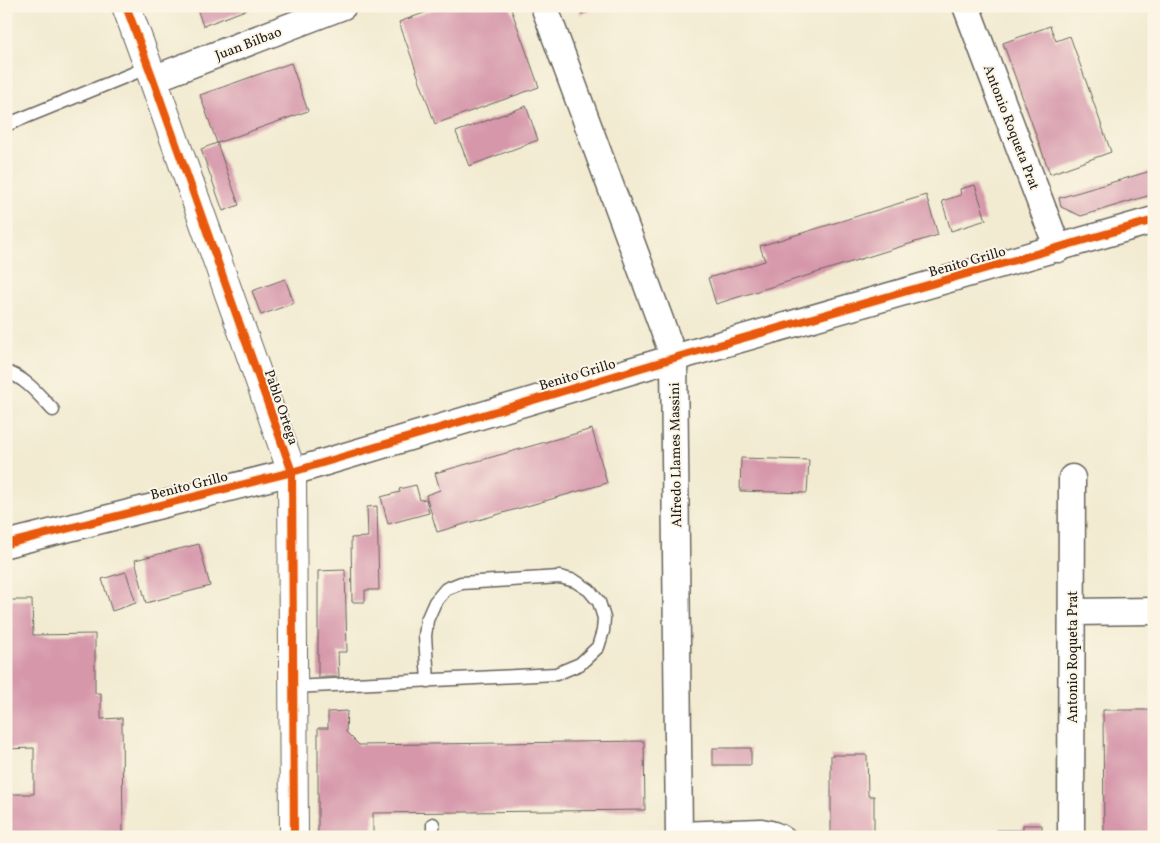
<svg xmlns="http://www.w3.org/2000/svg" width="1160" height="843" font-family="Vollkorn,serif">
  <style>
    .building { fill: #d697ab }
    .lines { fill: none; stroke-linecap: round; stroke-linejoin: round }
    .lane-casing { stroke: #67645c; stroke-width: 15 }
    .street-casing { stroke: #67645c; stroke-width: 29 }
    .secondary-casing { stroke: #67645c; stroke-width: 30 }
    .lane { stroke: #fff; stroke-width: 12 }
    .street { stroke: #fff; stroke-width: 26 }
    .secondary { stroke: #fff; stroke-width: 28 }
    .cycleway-casing { stroke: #fcf5e5; stroke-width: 11 }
    .cycleway { stroke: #e8590c; stroke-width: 8 }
    .labels { text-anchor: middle; stroke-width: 4; stroke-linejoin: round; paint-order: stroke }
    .street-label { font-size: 14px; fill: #1c1c1c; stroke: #fcf5e5 }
  </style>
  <rect width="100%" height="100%" fill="#fcf5e5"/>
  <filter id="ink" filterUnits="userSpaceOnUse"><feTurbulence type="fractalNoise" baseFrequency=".02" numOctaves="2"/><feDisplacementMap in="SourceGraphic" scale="10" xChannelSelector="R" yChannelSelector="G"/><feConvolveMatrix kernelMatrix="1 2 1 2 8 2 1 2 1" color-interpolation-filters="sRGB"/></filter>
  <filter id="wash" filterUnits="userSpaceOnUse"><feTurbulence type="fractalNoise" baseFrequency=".0096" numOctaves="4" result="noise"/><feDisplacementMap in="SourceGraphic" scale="20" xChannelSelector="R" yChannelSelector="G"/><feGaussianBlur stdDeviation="1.12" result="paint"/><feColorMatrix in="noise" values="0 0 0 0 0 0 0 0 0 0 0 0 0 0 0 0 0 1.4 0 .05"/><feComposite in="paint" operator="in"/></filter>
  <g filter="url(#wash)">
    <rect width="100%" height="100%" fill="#f2ebd2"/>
    <g id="blocks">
      <g class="building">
        <path d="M 196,6 L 256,6 L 203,26 Z"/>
        <path d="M 443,6 L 510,6 L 539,87 L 435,124 L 399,22 Z"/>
        <path d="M 578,6 L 600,6 L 581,14 Z"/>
        <path d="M 1050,26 L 1056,41 L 1070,36 L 1111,152 L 1050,174 L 1003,43 Z"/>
        <path d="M 291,63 L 308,111 L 217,143 L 200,95 Z"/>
        <path d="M 526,106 L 538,140 L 469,166 L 456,132 Z"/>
        <path d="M 217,143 L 239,205 L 223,211 L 201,149 Z"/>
        <path d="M 1154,170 L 1154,194 L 1081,216 L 1061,207 L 1059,198 Z"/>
        <path d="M 975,185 L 986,220 L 951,231 L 942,201 L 961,195 L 960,189 Z"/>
        <path d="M 926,195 L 938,235 L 716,304 L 708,278 L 765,261 L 760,246 Z"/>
        <path d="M 285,279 L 294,303 L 261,315 L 252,291 Z"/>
        <path d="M 592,429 L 607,483 L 437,532 L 426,495 L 440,490 L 435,473 Z"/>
        <path d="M 741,458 L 809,460 L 807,493 L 740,491 Z"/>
        <path d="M 416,485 L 420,500 L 426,499 L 429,513 L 388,524 L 381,497 L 400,492 L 399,489 Z"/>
        <path d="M 377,506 L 379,590 L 365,590 L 365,602 L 352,602 L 351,538 L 368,537 L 367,507 Z"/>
        <path d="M 199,544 L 210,586 L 146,603 L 135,560 Z"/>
        <path d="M 345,570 L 347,652 L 338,652 L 339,677 L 318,677 L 318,571 Z"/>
        <path d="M 126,572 L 136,603 L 112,611 L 102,579 Z"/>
        <path d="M 6,600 L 32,600 L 33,635 L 95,634 L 95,693 L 101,693 L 101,719 L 122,718 L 123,837 L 6,837 L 6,794 L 34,794 L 34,748 L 6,749 Z"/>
        <path d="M 1103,710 L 1154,710 L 1154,837 L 1104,837 Z"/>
        <path d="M 347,711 L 346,732 L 359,745 L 644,741 L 645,810 L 373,813 L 373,837 L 318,837 L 318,728 L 328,728 L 328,712 Z"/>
        <rect x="713" y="748" width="38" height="17"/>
        <path d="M 831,755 L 867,755 L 868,796 L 874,796 L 874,837 L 831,837 Z"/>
        <path d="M 1023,825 L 1042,825 L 1042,837 L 997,837 L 997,830 L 1023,830 Z"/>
      </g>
    </g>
  </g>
  <g filter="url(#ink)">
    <use href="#blocks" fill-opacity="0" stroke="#67645c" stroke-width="1"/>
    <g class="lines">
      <g class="lane-casing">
        <g id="lane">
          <path d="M 6,125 L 149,67"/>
          <path d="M 6,372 C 25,377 40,396 53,410"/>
          <path d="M 293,687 L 556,674 L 580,664 L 598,647 L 603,631 L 604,618 L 599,602 L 589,590 L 575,581 L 560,577 L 461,583 L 446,589 L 435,602 L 427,620 L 425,636 L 428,681"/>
          <path d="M 433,824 L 433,837"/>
          <path d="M 679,828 L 761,825 C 772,827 782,829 790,837"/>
        </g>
      </g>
      <g class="street-casing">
        <g id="street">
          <path d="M 544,6 L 674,358 L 679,837"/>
          <path d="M 966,6 L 1058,249"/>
          <path d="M 153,79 L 343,6"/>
          <path d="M 6,544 L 292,472 L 674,358 L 1154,220"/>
          <path d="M 1072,612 L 1154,611"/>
          <path d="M 1071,837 L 1072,478"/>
        </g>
      </g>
      <g class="secondary-casing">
        <path id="secondary" d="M 126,6 L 153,79 L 292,472 L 294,837"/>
      </g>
      <use href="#lane" class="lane"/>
      <use href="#street" class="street"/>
      <use href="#secondary" class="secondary"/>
      <g class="cycleway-casing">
        <g id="cycleway">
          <path d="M 126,6 L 153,79 L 292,472 L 294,837"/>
          <path d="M 6,544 L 292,472 L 674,358 L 1154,220"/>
        </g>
      </g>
      <use href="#cycleway" class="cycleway"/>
    </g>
  </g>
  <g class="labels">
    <g class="street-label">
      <text transform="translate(248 43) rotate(-21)" y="5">Juan Bilbao</text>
      <text transform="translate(1012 127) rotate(69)" y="5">Antonio Roqueta Prat</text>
      <text transform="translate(967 261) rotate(-16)" y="5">Benito Grillo</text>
      <text transform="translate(577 374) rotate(-17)" y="5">Benito Grillo</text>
      <text transform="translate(282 407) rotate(71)" y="5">Pablo Ortega</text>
      <text transform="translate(675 455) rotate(-91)" y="5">Alfredo Llames Massini</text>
      <text transform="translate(189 485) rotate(-14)" y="5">Benito Grillo</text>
      <text transform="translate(1072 657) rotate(-90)" y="5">Antonio Roqueta Prat</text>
    </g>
  </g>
  <rect width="1160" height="843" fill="none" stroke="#fcf5e5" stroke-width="25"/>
</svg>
